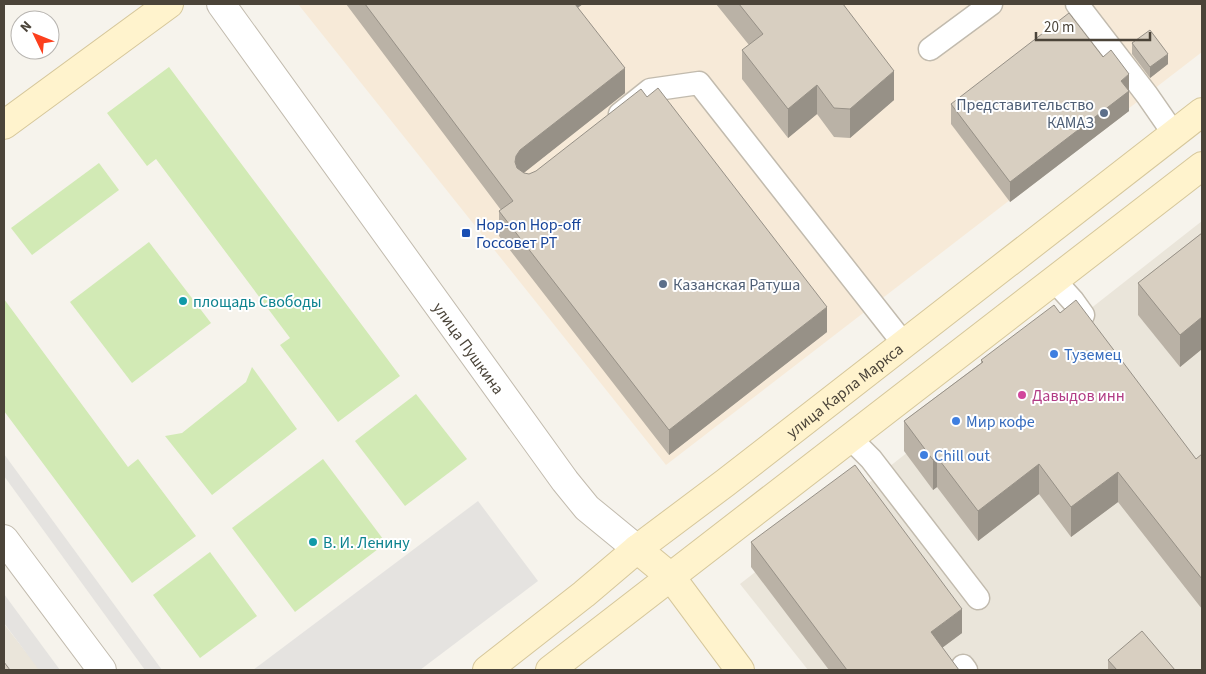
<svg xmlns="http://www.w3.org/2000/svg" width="1206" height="674" font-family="'Source Sans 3',sans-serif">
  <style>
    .residential { fill: #eae5da }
    .commercial { fill: #f7ead8 }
    .green { fill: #d2eab5 }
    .parking { fill: #e5e3e0 }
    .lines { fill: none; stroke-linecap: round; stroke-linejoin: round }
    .lane-casing { stroke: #c2bbae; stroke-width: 25 }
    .street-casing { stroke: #c2bbae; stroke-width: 30 }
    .secondary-casing { stroke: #d6c79b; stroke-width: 30 }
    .lane { stroke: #fff; stroke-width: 22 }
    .street { stroke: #fff; stroke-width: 28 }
    .secondary { stroke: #fff3cd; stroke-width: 28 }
    .wall { fill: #bab2a6 }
    .shaded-wall { fill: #979187 }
    .building { fill: #d8cfc1; stroke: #979187 }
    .service-dot { fill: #5c6f8a; stroke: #fff; stroke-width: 2 }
    .transit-dot { fill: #1a4fb4; stroke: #fff; stroke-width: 2 }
    .culture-dot { fill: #0f9aa8; stroke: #fff; stroke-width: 2 }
    .shop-dot { fill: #3f7fe0; stroke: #fff; stroke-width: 2 }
    .hotel-dot { fill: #d1479c; stroke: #fff; stroke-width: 2 }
    .labels { text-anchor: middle; stroke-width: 4; stroke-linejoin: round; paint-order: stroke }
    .service-label { font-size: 16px; fill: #4e5e75; stroke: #fff; text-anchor: end }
    .transit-label { font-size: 16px; fill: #164399; stroke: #fff; text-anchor: start }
    .culture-label { font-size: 16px; fill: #0d838f; stroke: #fff; text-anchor: start }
    .street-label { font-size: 16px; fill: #4b4439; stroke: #fff }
    .shop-label { font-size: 16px; fill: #366cbe; stroke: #fff; text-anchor: start }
    .hotel-label { font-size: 16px; fill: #b23c85; stroke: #fff; text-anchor: start }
  </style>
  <rect width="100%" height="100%" fill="#f6f3ec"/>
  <g class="residential">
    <path d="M 1202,221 L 1202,670 L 808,670 L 740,584 Z"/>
    <path d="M 4,624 L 40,670 L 4,670 Z"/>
  </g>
  <path class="commercial" d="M 298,4 L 1202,4 L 1202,52 L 666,465 Z"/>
  <g class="green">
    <path d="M 169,67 L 400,376 L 338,422 L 280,345 L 290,338 L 156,159 L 147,166 L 107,113 Z"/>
    <path d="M 99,163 L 119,190 L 32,255 L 11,228 Z"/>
    <path d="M 149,242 L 211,323 L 132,383 L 70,302 Z"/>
    <path d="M 4,299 L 128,467 L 138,459 L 196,536 L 132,583 L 4,411 Z"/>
    <path d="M 252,367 L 297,429 L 212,495 L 165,436 L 182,433 L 246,382 Z"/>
    <path d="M 416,394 L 467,459 L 405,506 L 355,441 Z"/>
    <path d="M 323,459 L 386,543 L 295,612 L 232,528 Z"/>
    <path d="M 210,552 L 257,616 L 200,658 L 153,595 Z"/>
  </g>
  <g class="parking">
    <path d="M 4,454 L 162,670 L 145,670 L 4,476 Z"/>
    <path d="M 478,501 L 538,581 L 420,670 L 253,670 Z"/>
    <path d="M 4,594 L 60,670 L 39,670 L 4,623 Z"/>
  </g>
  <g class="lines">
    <g class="lane-casing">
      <g id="lane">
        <path d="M 1077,4 L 1147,95 L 1174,134"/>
        <path d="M 930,49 L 991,4"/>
        <path d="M 620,114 L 650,90 L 699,83 L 904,344"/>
        <path d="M 1054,280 L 1073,301 L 1083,315"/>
        <path d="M 850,438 L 871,459 L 978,598"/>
        <path d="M 963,666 L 966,670"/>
      </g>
    </g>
    <g class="street-casing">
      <g id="street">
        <path id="s1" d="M 221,4 L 565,481 L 587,508 L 637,549"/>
        <path d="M 4,539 L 102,670"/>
      </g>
    </g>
    <g class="secondary-casing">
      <g id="secondary">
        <path d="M 4,125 L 169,4"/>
        <path d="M 637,549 L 671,577 L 740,670"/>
        <path id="s2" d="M 487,670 L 584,594 L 637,549 L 725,483 L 1202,112"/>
        <path d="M 550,670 L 1202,166"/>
      </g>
    </g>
    <use href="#lane" class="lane"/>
    <use href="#street" class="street"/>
    <use href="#secondary" class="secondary"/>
  </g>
  <g class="wall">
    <path d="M 346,4 L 583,4 L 578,7 L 625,93 L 523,173 L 827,332 L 669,455 L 499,236 L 499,211 L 501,210 Z"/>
    <path d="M 716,4 L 843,4 L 894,100 L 850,138 L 834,137 L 817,114 L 788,138 L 742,79 L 742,50 L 749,45 Z"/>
    <path d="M 1132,43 L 1168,64 L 1150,78 L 1132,54 Z"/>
    <path d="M 1129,94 L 1129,111 L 1010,202 L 951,124 L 951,104 Z"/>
    <path d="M 1202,233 L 1202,349 L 1180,367 L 1138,315 L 1138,283 Z"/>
    <path d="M 1060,313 L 1196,459 L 1202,454 L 1202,609 L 1118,502 L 1071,537 L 1039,494 L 978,541 L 937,487 L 933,490 L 904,451 L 904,421 L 981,363 L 981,360 Z"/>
    <path d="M 751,542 L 962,633 L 942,648 L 959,670 L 829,670 L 751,567 Z"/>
    <path d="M 1108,660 L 1175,670 L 1108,670 Z"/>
  </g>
  <g class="shaded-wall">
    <path d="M 566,4 L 583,4 L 566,16 Z"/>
    <path d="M 1168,54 L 1168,64 L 1150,78 L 1150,67 Z"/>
    <path d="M 625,68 L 625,93 L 520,176 L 515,162 L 516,156 L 520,150 Z"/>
    <path d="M 894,71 L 894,100 L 850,138 L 850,109 Z"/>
    <path d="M 1129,74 L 1129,111 L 1010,202 L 1010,182 L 1121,81 Z"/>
    <path d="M 817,85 L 817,114 L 788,138 L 788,109 Z"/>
    <path d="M 827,307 L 827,332 L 669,455 L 669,430 Z"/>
    <path d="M 1202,317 L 1202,349 L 1180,367 L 1180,335 Z"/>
    <path d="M 937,457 L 937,487 L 933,490 L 933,460 Z"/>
    <path d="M 1039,464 L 1039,494 L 978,541 L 978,511 Z"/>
    <path d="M 1118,472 L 1118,502 L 1071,537 L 1071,507 Z"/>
    <path d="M 962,609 L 962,633 L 931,656 L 931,632 Z"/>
  </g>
  <g class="building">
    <path d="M 365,4 L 575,4 L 625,68 L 520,150 L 516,156 L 515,162 L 517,168 L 524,173 L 529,174 L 536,171 L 641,89 L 647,97 L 658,88 L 827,307 L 669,430 L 499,211 L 513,201 Z"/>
    <path d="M 739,4 L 843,4 L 894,71 L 850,109 L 834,108 L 817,85 L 788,109 L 742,50 L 763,34 Z"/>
    <path d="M 1069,13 L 1103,57 L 1111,50 L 1129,74 L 1121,81 L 1129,91 L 1010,182 L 951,104 Z"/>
    <path d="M 1150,30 L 1168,54 L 1150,67 L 1132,43 Z"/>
    <path d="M 1202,233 L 1202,317 L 1180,335 L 1138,283 Z"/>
    <path d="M 1076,300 L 1196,459 L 1202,454 L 1202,579 L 1118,472 L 1071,507 L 1039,464 L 978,511 L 937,457 L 933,460 L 904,421 L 983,362 L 981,360 L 1054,305 L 1060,313 Z"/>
    <path d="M 855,465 L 962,609 L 931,632 L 959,670 L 847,670 L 751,542 Z"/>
    <path d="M 1142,631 L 1175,670 L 1117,670 L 1108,660 Z"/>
    <path d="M 4,662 L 10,670 L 4,670 Z"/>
  </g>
  <g class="service-dot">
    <circle cx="1104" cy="113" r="5"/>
    <circle cx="663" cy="284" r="5"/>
  </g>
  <rect class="transit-dot" x="461" y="228" width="10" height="10" rx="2.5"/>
  <g class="culture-dot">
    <circle cx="183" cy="301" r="5"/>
    <circle cx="313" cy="542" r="5"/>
  </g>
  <g class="shop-dot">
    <circle cx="1054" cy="354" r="5"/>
    <circle cx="956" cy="421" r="5"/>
    <circle cx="924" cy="455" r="5"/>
  </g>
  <circle class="hotel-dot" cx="1022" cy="395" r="5"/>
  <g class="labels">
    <g class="service-label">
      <text x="1094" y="110">Представительство<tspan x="1094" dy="18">КАМАЗ</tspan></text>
      <text x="673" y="290" text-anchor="start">Казанская Ратуша</text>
    </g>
    <g class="transit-label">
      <text x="476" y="230">Hop-on Hop-off<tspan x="476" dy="18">Госсовет РТ</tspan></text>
    </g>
    <g class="culture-label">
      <text x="193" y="307">площадь Свободы</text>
      <text x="323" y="548">В. И. Ленину</text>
    </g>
    <g class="street-label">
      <text dy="6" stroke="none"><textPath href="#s1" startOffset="424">улица Пушкина</textPath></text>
      <text dy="6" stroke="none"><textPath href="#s2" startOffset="454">улица Карла Маркса</textPath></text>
    </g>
    <g class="shop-label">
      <text x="1064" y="360">Туземец</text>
      <text x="966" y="427">Мир кофе</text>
      <text x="934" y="461">Chill out</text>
    </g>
    <g class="hotel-label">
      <text x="1032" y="401">Давыдов инн</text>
    </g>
  </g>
  <rect width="1206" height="674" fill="none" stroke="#4b4439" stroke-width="10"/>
  <g transform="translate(35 35) rotate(313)"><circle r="24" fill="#ffffff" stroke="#b7b4b0"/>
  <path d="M0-4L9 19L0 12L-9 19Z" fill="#fc3f1d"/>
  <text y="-8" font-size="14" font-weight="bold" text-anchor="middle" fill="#4b4439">N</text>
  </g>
  <path d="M1036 32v8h114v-8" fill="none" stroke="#4b4439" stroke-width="2.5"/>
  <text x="1044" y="32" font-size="15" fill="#4b4439" stroke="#ffffff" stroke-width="4" paint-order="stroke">20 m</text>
</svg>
